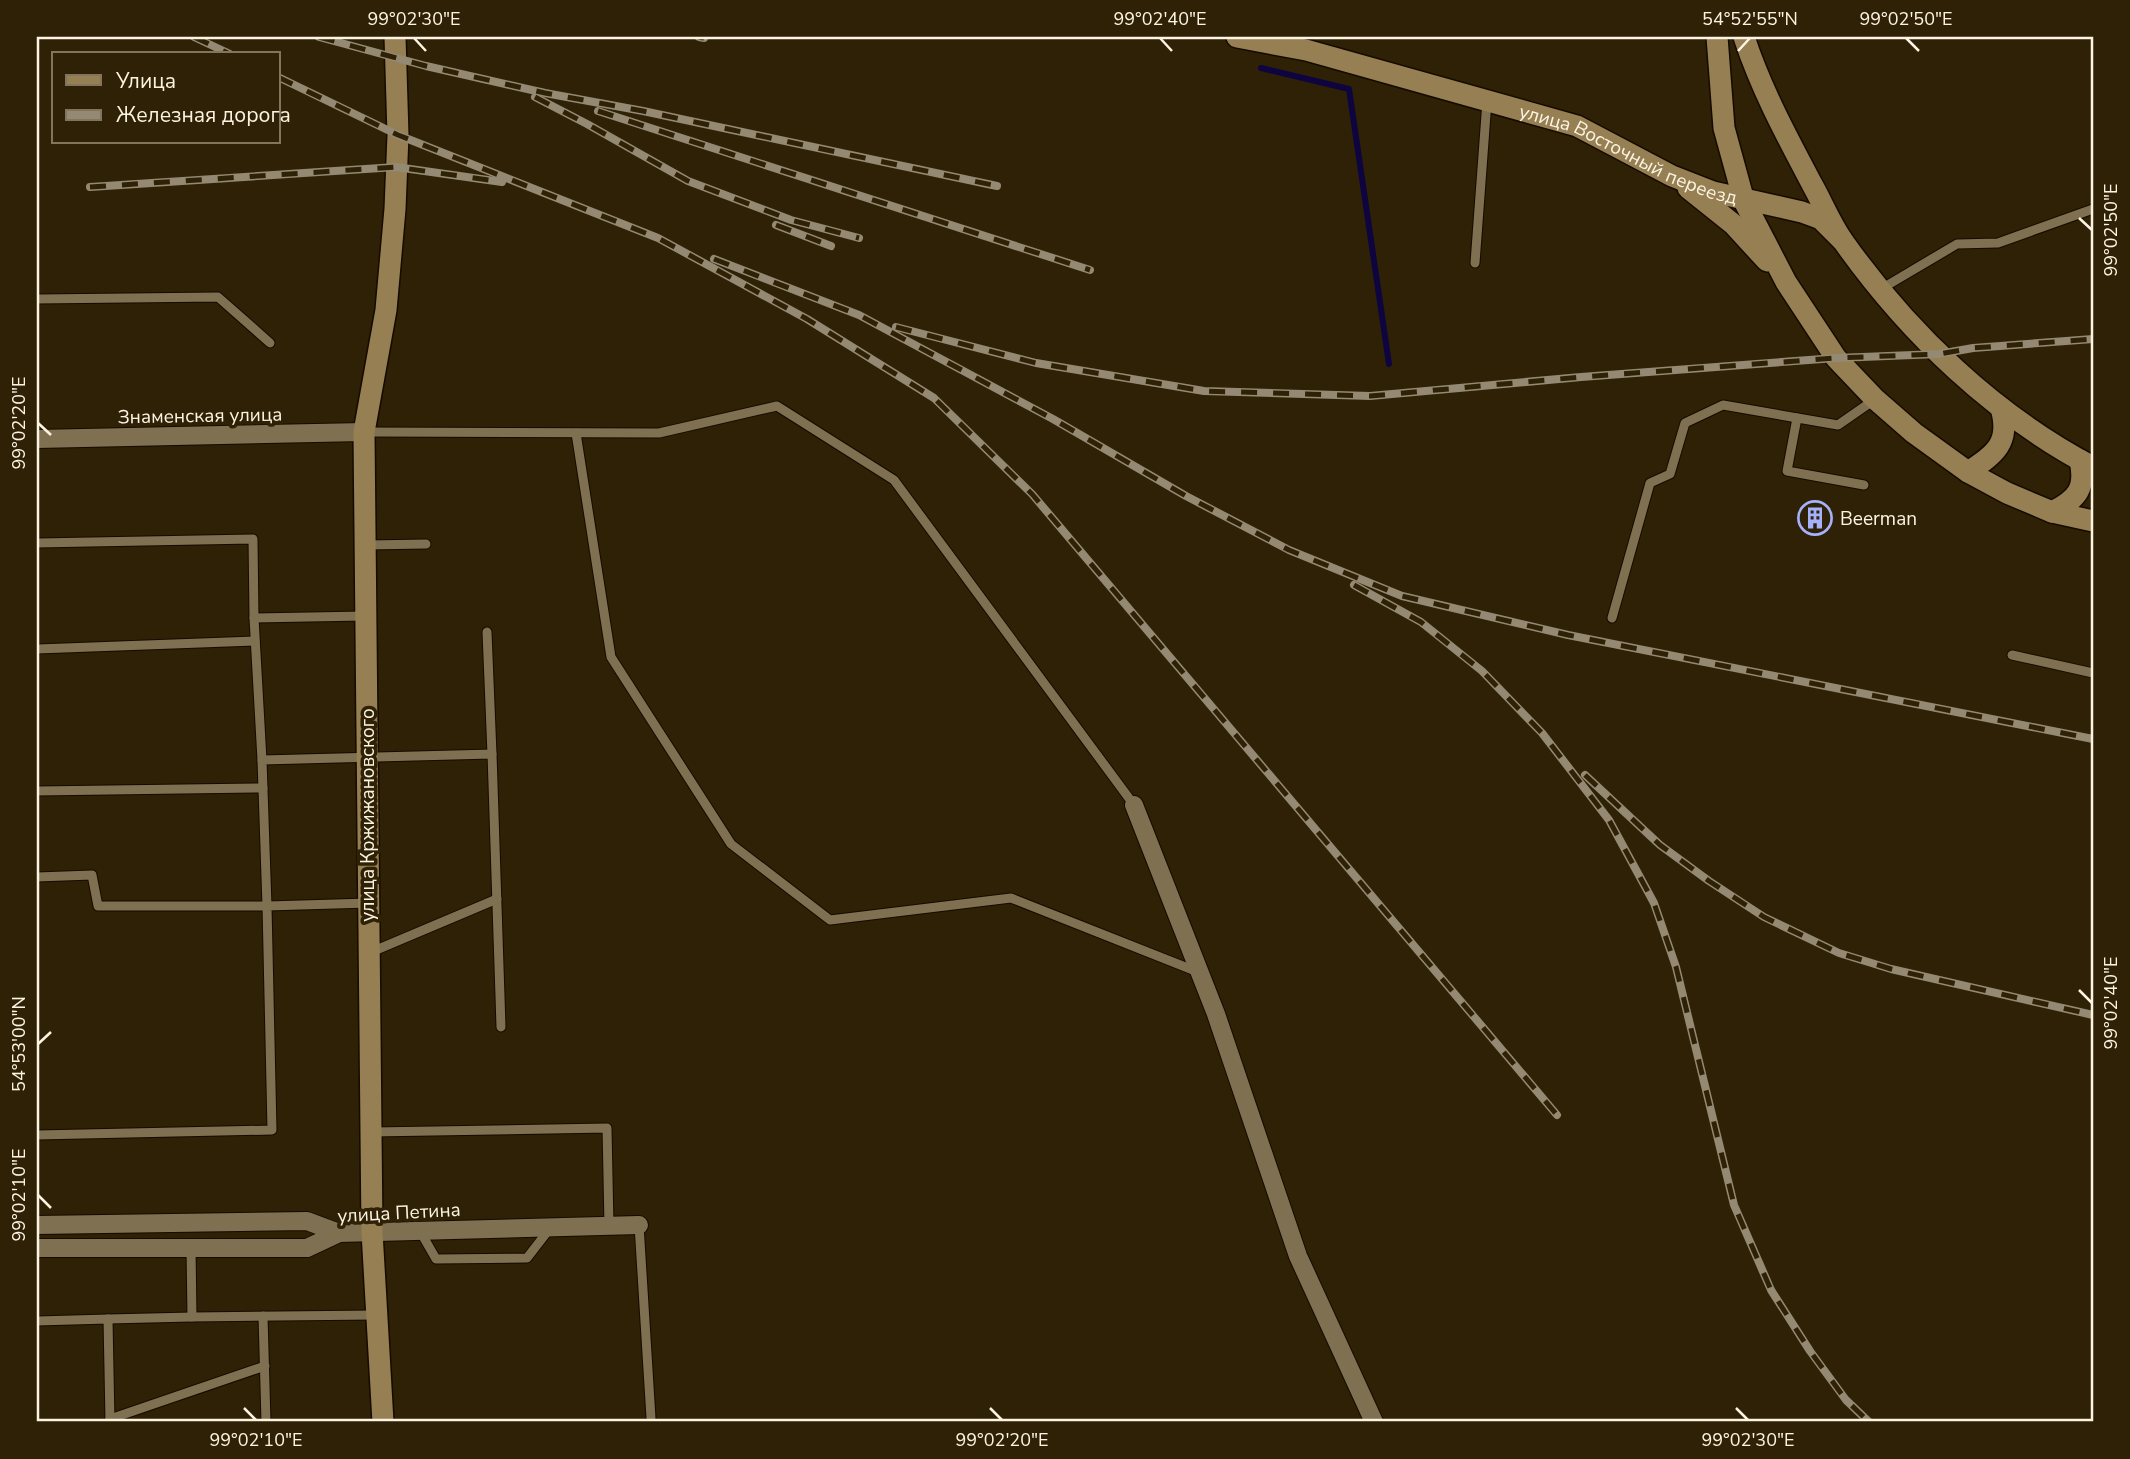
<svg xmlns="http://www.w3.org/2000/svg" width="2130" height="1459" font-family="'Nunito Sans',sans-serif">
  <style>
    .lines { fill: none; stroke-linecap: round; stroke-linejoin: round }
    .stream { stroke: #0e0540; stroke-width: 6 }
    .lane-casing { stroke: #150b00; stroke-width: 11 }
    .street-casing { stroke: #150b00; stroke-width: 20 }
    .secondary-casing { stroke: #150b00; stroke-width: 24 }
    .lane { stroke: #7f7052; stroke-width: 9 }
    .street { stroke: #7f7052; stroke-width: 18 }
    .secondary { stroke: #967f52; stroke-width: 21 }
    .rail-casing { stroke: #948973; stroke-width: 8 }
    .rail { stroke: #2f2105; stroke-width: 5; stroke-dasharray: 16; stroke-linecap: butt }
    .ticks { fill: none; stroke: #fcf4e3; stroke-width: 2.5 }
    .labels { text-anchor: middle; stroke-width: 7; stroke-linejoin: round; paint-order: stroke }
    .street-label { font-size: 19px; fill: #fcf4e3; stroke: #2f2105 }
    .poi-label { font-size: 19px; fill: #fcf4e3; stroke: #2f2105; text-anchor: start }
    .neatline { fill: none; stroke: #fcf4e3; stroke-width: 2.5 }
    .ticks-label { font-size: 18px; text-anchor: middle; fill: #fcf4e3 }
  </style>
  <rect width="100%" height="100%" fill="#2f2105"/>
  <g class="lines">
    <path class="stream" d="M 1261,68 L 1349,89 L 1389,364"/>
    <g class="lane-casing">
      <g id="lane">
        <path d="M 1475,263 L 1487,101"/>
        <path d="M 1881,289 L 1957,244 L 1998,243 L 2093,209"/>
        <path d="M 37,299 L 218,297 L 270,343"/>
        <path d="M 1797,418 L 1787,471 L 1864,485"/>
        <path d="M 364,432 L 659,433 L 777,406 L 894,480 L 1134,805"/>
        <path d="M 576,433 L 611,657 L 731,844 L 830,920 L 1011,898 L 1198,972"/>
        <path d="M 37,543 L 253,539 L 254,618 L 365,616"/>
        <path d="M 367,545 L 426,544"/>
        <path d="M 254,618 L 262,760"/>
        <path d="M 1612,618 L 1650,483 L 1670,474 L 1685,423 L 1723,405 L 1838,425 L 1874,400"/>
        <path d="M 487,632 L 492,754"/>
        <path d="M 37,649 L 255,641"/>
        <path d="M 2012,655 L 2093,673"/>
        <path d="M 37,791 L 263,788"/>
        <path d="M 37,877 L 92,875 L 98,906 L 267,906 L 262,760 L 492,754 L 501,1027"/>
        <path d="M 369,953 L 497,899"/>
        <path d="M 372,1132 L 607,1128 L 609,1226"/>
        <path d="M 37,1135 L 272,1130 L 267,906 L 369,903"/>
        <path d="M 639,1225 L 651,1418"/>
        <path d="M 420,1231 L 436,1259 L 527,1258 L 551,1227"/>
        <path d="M 191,1248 L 192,1317 L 376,1315"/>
        <path d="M 263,1316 L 266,1422"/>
        <path d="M 108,1319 L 192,1317"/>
        <path d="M 37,1321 L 108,1319 L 110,1422"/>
        <path d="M 110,1419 L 265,1366"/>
      </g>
    </g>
    <g class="street-casing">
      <g id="street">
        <path d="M 37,439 L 364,432"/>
        <path d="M 1134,805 L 1216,1014 L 1298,1256 L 1374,1422"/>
        <path d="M 37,1225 L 307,1221 L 339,1233"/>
        <path d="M 37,1248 L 307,1248 L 339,1233 L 639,1225"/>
      </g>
    </g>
    <g class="secondary-casing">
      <g id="secondary">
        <path id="s1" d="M 1237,37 L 1306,50 L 1577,126 L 1672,176 L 1713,192 L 1802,212 L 1821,219 L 1842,240"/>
        <path d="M 1717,37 L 1724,128 L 1744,201 L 1786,282 L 1836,358 L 1875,399 L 1914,433 L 1968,472 L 2007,493 L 2052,512 L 2093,521"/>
        <path d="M 1744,37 C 1761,89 1787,137 1813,186 C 1823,204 1831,224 1843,241 C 1908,333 1994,415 2093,467"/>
        <path d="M 1688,188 L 1733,224 L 1767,261"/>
        <path d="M 1968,472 C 1995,454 2011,443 2001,408"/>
        <path d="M 2052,512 C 2078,499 2086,488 2080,460"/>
        <path d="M 383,1422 L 372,1232 L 364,432 L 386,310 L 395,209 L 398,135 L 395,37"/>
      </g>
    </g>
    <use href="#lane" class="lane"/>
    <use href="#street" class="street"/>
    <use href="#secondary" class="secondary"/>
    <g class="rail-casing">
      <g id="rail">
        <path d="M 194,37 L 230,54"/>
        <path d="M 319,37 L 426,66 L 545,93 L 643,111 L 997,186"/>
        <path d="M 699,37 L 704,38"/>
        <path d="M 278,77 L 398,135 L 658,238 L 807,319 L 934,398 L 1032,494 L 1557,1115"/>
        <path d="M 535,97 L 587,124 L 688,181 L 791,220 L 859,238"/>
        <path d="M 598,111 L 1090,270"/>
        <path d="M 90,187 L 396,167 L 502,182"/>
        <path d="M 776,225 L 831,246"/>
        <path d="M 714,259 L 859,315 L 1053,419 L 1186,496 L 1289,550 L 1402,596 L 1568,635 L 2093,739"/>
        <path d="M 896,327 L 1036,363 L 1204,391 L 1370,396 L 1581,377 L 1836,358 L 1939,354 L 1973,348 L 2093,339"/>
        <path d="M 1354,585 L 1421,622 L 1482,671 L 1542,733 L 1609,820 L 1654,903 L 1676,967 L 1734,1205 L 1771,1290 L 1810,1351 L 1846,1400 L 1869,1422"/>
        <path d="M 1585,775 L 1660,845 L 1709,881 L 1764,917 L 1839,953 L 1891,969 L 2093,1015"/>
      </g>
    </g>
    <use href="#rail" class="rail"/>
  </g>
  <path class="ticks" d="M 414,38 L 426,51M 1160,38 L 1172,51M 1906,38 L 1919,51M 1738,51 L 1750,38M 2079,218 L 2092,230M 38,423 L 51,435M 2079,990 L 2092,1003M 38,1044 L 51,1032M 38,1195 L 51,1208M 244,1408 L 256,1420M 990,1408 L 1002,1420M 1736,1408 L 1748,1420"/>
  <defs>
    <g id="building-ring" transform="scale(1.75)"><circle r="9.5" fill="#2f2105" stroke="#a6b1fc" stroke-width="1.5"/><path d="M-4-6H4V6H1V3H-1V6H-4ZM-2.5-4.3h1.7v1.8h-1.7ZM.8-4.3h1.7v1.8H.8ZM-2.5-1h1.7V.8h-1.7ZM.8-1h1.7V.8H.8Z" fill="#a6b1fc"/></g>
  </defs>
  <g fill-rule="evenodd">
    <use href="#building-ring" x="1815" y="518"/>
  </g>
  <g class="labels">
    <g class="street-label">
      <text dy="7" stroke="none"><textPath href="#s1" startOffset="410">улица Восточный переезд</textPath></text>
      <text transform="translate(200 415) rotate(-1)" y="7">Знаменская улица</text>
      <text transform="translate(367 815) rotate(-90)" y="7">улица Кржижановского</text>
      <text transform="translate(399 1212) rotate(-3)" y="7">улица Петина</text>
    </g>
    <g class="poi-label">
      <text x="1840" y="525">Beerman</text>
    </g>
  </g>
  <rect width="2130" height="1459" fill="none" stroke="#2f2105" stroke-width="77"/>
  <rect x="52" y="52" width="228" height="91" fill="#2f2105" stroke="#81755e" stroke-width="2"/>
  <rect x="66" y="75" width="35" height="10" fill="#967f52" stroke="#81755e" stroke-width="2"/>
  <text x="116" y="88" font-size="21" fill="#fcf4e3">Улица</text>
  <rect x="66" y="110" width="35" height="10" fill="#948973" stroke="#81755e" stroke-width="2"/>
  <text x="116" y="122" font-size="21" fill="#fcf4e3">Железная дорога</text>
  <rect x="38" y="38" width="2054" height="1382" class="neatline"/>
  <g class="ticks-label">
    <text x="414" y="25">99°02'30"E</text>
    <text x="1160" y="25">99°02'40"E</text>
    <text x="1750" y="25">54°52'55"N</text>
    <text x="1906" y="25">99°02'50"E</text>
    <text transform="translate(2111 230) rotate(-90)" y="6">99°02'50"E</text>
    <text transform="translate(19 423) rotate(-90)" y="6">99°02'20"E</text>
    <text transform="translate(2111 1003) rotate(-90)" y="6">99°02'40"E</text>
    <text transform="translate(19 1044) rotate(-90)" y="6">54°53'00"N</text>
    <text transform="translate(19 1195) rotate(-90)" y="6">99°02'10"E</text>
    <text x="256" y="1446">99°02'10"E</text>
    <text x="1002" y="1446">99°02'20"E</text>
    <text x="1748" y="1446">99°02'30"E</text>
  </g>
</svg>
